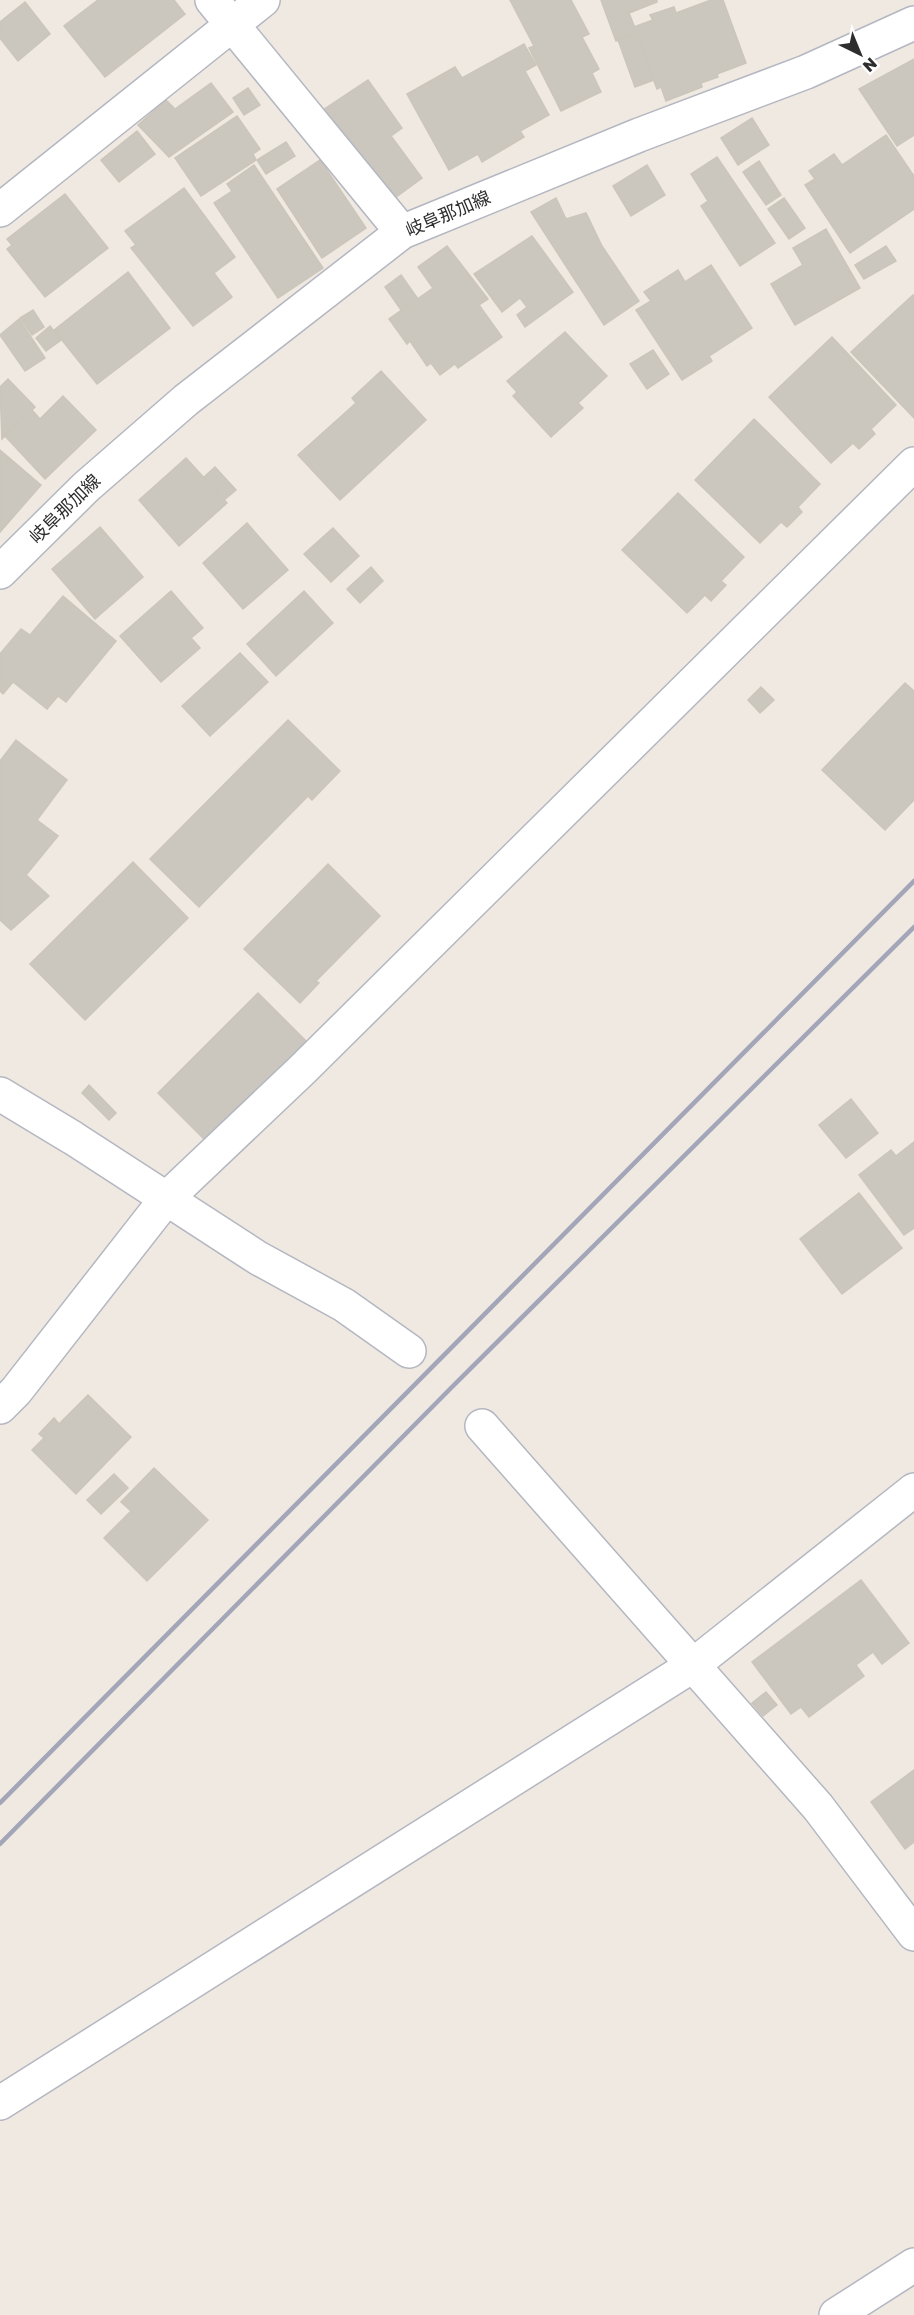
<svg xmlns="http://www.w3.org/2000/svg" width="914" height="2315" font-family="'Golos Text','Noto Sans JP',sans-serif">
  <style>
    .building { fill: #cbc7bf; stroke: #cbc5ba; stroke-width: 1.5 }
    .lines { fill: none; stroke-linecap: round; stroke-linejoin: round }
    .street-casing { stroke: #b4b7c1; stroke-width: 36 }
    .secondary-casing { stroke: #b4b7c1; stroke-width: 36 }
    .street { stroke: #fff; stroke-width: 33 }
    .secondary { stroke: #fff; stroke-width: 33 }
    .rail { stroke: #a3a6b8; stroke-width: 4.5 }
    .labels { text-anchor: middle; stroke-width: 6; stroke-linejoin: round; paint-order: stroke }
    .street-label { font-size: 18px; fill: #2e2e2e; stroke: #fff }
  </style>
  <rect width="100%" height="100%" fill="#efe9e1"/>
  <g class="building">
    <path d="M 98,0 L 174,0 L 185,14 L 105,77 L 64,26 Z"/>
    <path d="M 510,0 L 571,0 L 589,34 L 582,37 L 599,69 L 592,73 L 601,92 L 561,111 L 529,48 L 534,46 Z"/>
    <path d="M 601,0 L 657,0 L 657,2 L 629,13 L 637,33 L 616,41 Z"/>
    <path d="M 723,0 L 746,63 L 717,74 L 718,77 L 701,83 L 702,87 L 666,101 L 661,87 L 657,89 L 634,27 L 653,20 L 650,15 L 674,7 L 676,13 L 711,0 Z"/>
    <path d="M 25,2 L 50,34 L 18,61 L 0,38 L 0,22 Z"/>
    <path d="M 637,33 L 654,80 L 635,87 L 618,40 Z"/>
    <path d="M 524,44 L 536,65 L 525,71 L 549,115 L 520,131 L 524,137 L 482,162 L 478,154 L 449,170 L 407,94 L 455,67 L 462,78 Z"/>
    <path d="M 914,59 L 914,135 L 897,146 L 859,89 Z"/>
    <path d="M 368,80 L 402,128 L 391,136 L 422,178 L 388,203 L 323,110 Z"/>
    <path d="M 211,83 L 233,112 L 169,157 L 138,125 L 166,100 L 175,109 Z"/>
    <path d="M 248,88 L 260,105 L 244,115 L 233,98 Z"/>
    <path d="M 237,116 L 260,149 L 253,154 L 256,160 L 201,196 L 175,158 Z"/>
    <path d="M 752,118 L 769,145 L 738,165 L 721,138 Z"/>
    <path d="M 137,131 L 155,154 L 119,182 L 101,160 Z"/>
    <path d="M 886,135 L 914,176 L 914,209 L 850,253 L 805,185 L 815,179 L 809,171 L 834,154 L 842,165 Z"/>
    <path d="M 286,142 L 295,156 L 266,174 L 257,160 Z"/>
    <path d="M 717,157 L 775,243 L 740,266 L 701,206 L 708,201 L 691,174 Z"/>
    <path d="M 320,160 L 366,228 L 322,258 L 277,189 Z"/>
    <path d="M 759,161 L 781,195 L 766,205 L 743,172 Z"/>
    <path d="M 254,165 L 323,268 L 278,298 L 214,203 L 232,191 L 227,184 Z"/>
    <path d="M 647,165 L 665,195 L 631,216 L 613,186 Z"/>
    <path d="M 184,188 L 235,257 L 214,273 L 232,297 L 193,326 L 131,248 L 136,245 L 125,231 Z"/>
    <path d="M 65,194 L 108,248 L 45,297 L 7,249 L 12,245 L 7,239 Z"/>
    <path d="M 556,198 L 566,219 L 586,213 L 602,246 L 639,301 L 604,325 L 531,212 Z"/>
    <path d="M 784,198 L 805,228 L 789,239 L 768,209 Z"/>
    <path d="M 826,229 L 860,288 L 795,325 L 771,284 L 803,265 L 793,248 Z"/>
    <path d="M 532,236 L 573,292 L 525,327 L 517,315 L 527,307 L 520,298 L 502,312 L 474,274 Z"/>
    <path d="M 447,246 L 488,299 L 479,305 L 502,337 L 458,368 L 455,364 L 440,375 L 431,363 L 427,366 L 410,341 L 407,344 L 389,319 L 433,288 L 418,267 Z"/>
    <path d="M 886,246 L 896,261 L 864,279 L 855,265 Z"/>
    <path d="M 711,265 L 752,328 L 709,356 L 712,361 L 682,380 L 636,310 L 651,301 L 644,292 L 678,270 L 685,282 Z"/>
    <path d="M 128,272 L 170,328 L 97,384 L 54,330 Z"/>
    <path d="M 401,275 L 418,299 L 401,310 L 385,287 Z"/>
    <path d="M 913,295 L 914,296 L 914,418 L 851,352 Z"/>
    <path d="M 33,310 L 44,327 L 32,335 L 20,318 Z"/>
    <path d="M 19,319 L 45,358 L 25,371 L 0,335 Z"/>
    <path d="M 50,326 L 61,340 L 46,351 L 36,338 Z"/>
    <path d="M 565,332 L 607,376 L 578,403 L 583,408 L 551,437 L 513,396 L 517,392 L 507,381 Z"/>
    <path d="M 832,337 L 896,405 L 871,429 L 875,434 L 859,449 L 853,443 L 831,463 L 769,397 Z"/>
    <path d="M 653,350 L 669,374 L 647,389 L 630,364 Z"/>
    <path d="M 381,371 L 426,420 L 340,500 L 298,455 L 356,403 L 352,398 Z"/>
    <path d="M 8,379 L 35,407 L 2,439 L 0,387 Z"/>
    <path d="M 63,396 L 96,430 L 45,479 L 5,436 L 32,410 L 40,419 Z"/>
    <path d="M 754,419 L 820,484 L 798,507 L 802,512 L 787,527 L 781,522 L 760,543 L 695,480 Z"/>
    <path d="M 0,450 L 41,485 L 0,532 Z"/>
    <path d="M 186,458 L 227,503 L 179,546 L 139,500 Z"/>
    <path d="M 215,467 L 236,490 L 224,500 L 204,477 Z"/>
    <path d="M 678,493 L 744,557 L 721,581 L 726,585 L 711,601 L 705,595 L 687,613 L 622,550 Z"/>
    <path d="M 247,523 L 288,570 L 243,609 L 203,563 Z"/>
    <path d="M 100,527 L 143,577 L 95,619 L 52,569 Z"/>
    <path d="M 333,528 L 359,556 L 331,582 L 304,554 Z"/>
    <path d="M 371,567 L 383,581 L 360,603 L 347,589 Z"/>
    <path d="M 171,591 L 203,628 L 191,638 L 200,648 L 161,682 L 120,636 Z"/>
    <path d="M 304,591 L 333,623 L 276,676 L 247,644 Z"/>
    <path d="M 63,596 L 116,641 L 66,702 L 58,696 L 47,709 L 13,682 L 3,694 L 0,691 L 0,654 L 21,629 L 30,635 Z"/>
    <path d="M 240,653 L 268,682 L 210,736 L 182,706 Z"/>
    <path d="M 905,683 L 914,691 L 914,800 L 885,830 L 822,770 Z"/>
    <path d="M 761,687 L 774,700 L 760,713 L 748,700 Z"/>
    <path d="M 288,720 L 340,771 L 312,800 L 308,796 L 199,907 L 150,859 Z"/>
    <path d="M 16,740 L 67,780 L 37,820 L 58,836 L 26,875 L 49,896 L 11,930 L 0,920 L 0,761 Z"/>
    <path d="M 133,862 L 188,918 L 85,1020 L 30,964 Z"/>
    <path d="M 328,864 L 380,916 L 316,981 L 319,983 L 300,1003 L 244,949 Z"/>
    <path d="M 258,993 L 310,1045 L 210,1145 L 158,1093 Z"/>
    <path d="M 89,1085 L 116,1113 L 109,1120 L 82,1093 Z"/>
    <path d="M 851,1099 L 878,1133 L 846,1158 L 819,1125 Z"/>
    <path d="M 914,1142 L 914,1228 L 904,1235 L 859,1175 L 891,1150 L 896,1156 Z"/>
    <path d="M 859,1193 L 902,1248 L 842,1294 L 800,1239 Z"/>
    <path d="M 88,1395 L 131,1437 L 76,1494 L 32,1450 L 44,1438 L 39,1434 L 54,1418 L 59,1424 Z"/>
    <path d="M 154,1468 L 208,1520 L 147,1581 L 104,1538 L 131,1511 L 121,1502 Z"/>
    <path d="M 114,1474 L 128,1488 L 101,1514 L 87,1500 Z"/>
    <path d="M 861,1580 L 909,1643 L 882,1664 L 873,1652 L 856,1665 L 864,1676 L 809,1717 L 801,1707 L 791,1714 L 752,1662 Z"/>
    <path d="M 766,1692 L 777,1705 L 763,1716 L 752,1703 Z"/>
    <path d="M 914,1770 L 914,1842 L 905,1849 L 871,1802 Z"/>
  </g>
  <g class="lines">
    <g class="street-casing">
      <g id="street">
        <path d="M 212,0 L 402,232"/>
        <path d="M 0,210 L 263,0"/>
        <path d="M 0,1094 L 73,1138 L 258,1258 L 344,1305 L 409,1351"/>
        <path d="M 0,1407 L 16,1391 L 166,1199 L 302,1070 L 914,464"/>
        <path d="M 482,1426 L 818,1807 L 914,1934"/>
        <path d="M 0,2103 L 692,1666 L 914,1490"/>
        <path d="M 836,2315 L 914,2265"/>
      </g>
    </g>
    <g class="secondary-casing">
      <path id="secondary" d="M 0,572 L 86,487 L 186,400 L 402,232 L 639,135 L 806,72 L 914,23"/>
    </g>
    <use href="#street" class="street"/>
    <use href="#secondary" class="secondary"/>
    <g class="rail">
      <path d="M 0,1803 L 914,881"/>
      <path d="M 0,1844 L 450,1389 L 914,927"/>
    </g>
  </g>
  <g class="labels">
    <g class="street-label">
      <text transform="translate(448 214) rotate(-23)" y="6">岐阜那加線</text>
      <text transform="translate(65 509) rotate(-44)" y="6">岐阜那加線</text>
    </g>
  </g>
  <g transform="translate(860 54) rotate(137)" stroke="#ffffff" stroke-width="4.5" paint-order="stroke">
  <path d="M0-4.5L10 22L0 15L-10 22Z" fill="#2e2e2e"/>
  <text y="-9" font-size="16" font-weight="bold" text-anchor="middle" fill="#2e2e2e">N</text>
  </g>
</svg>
